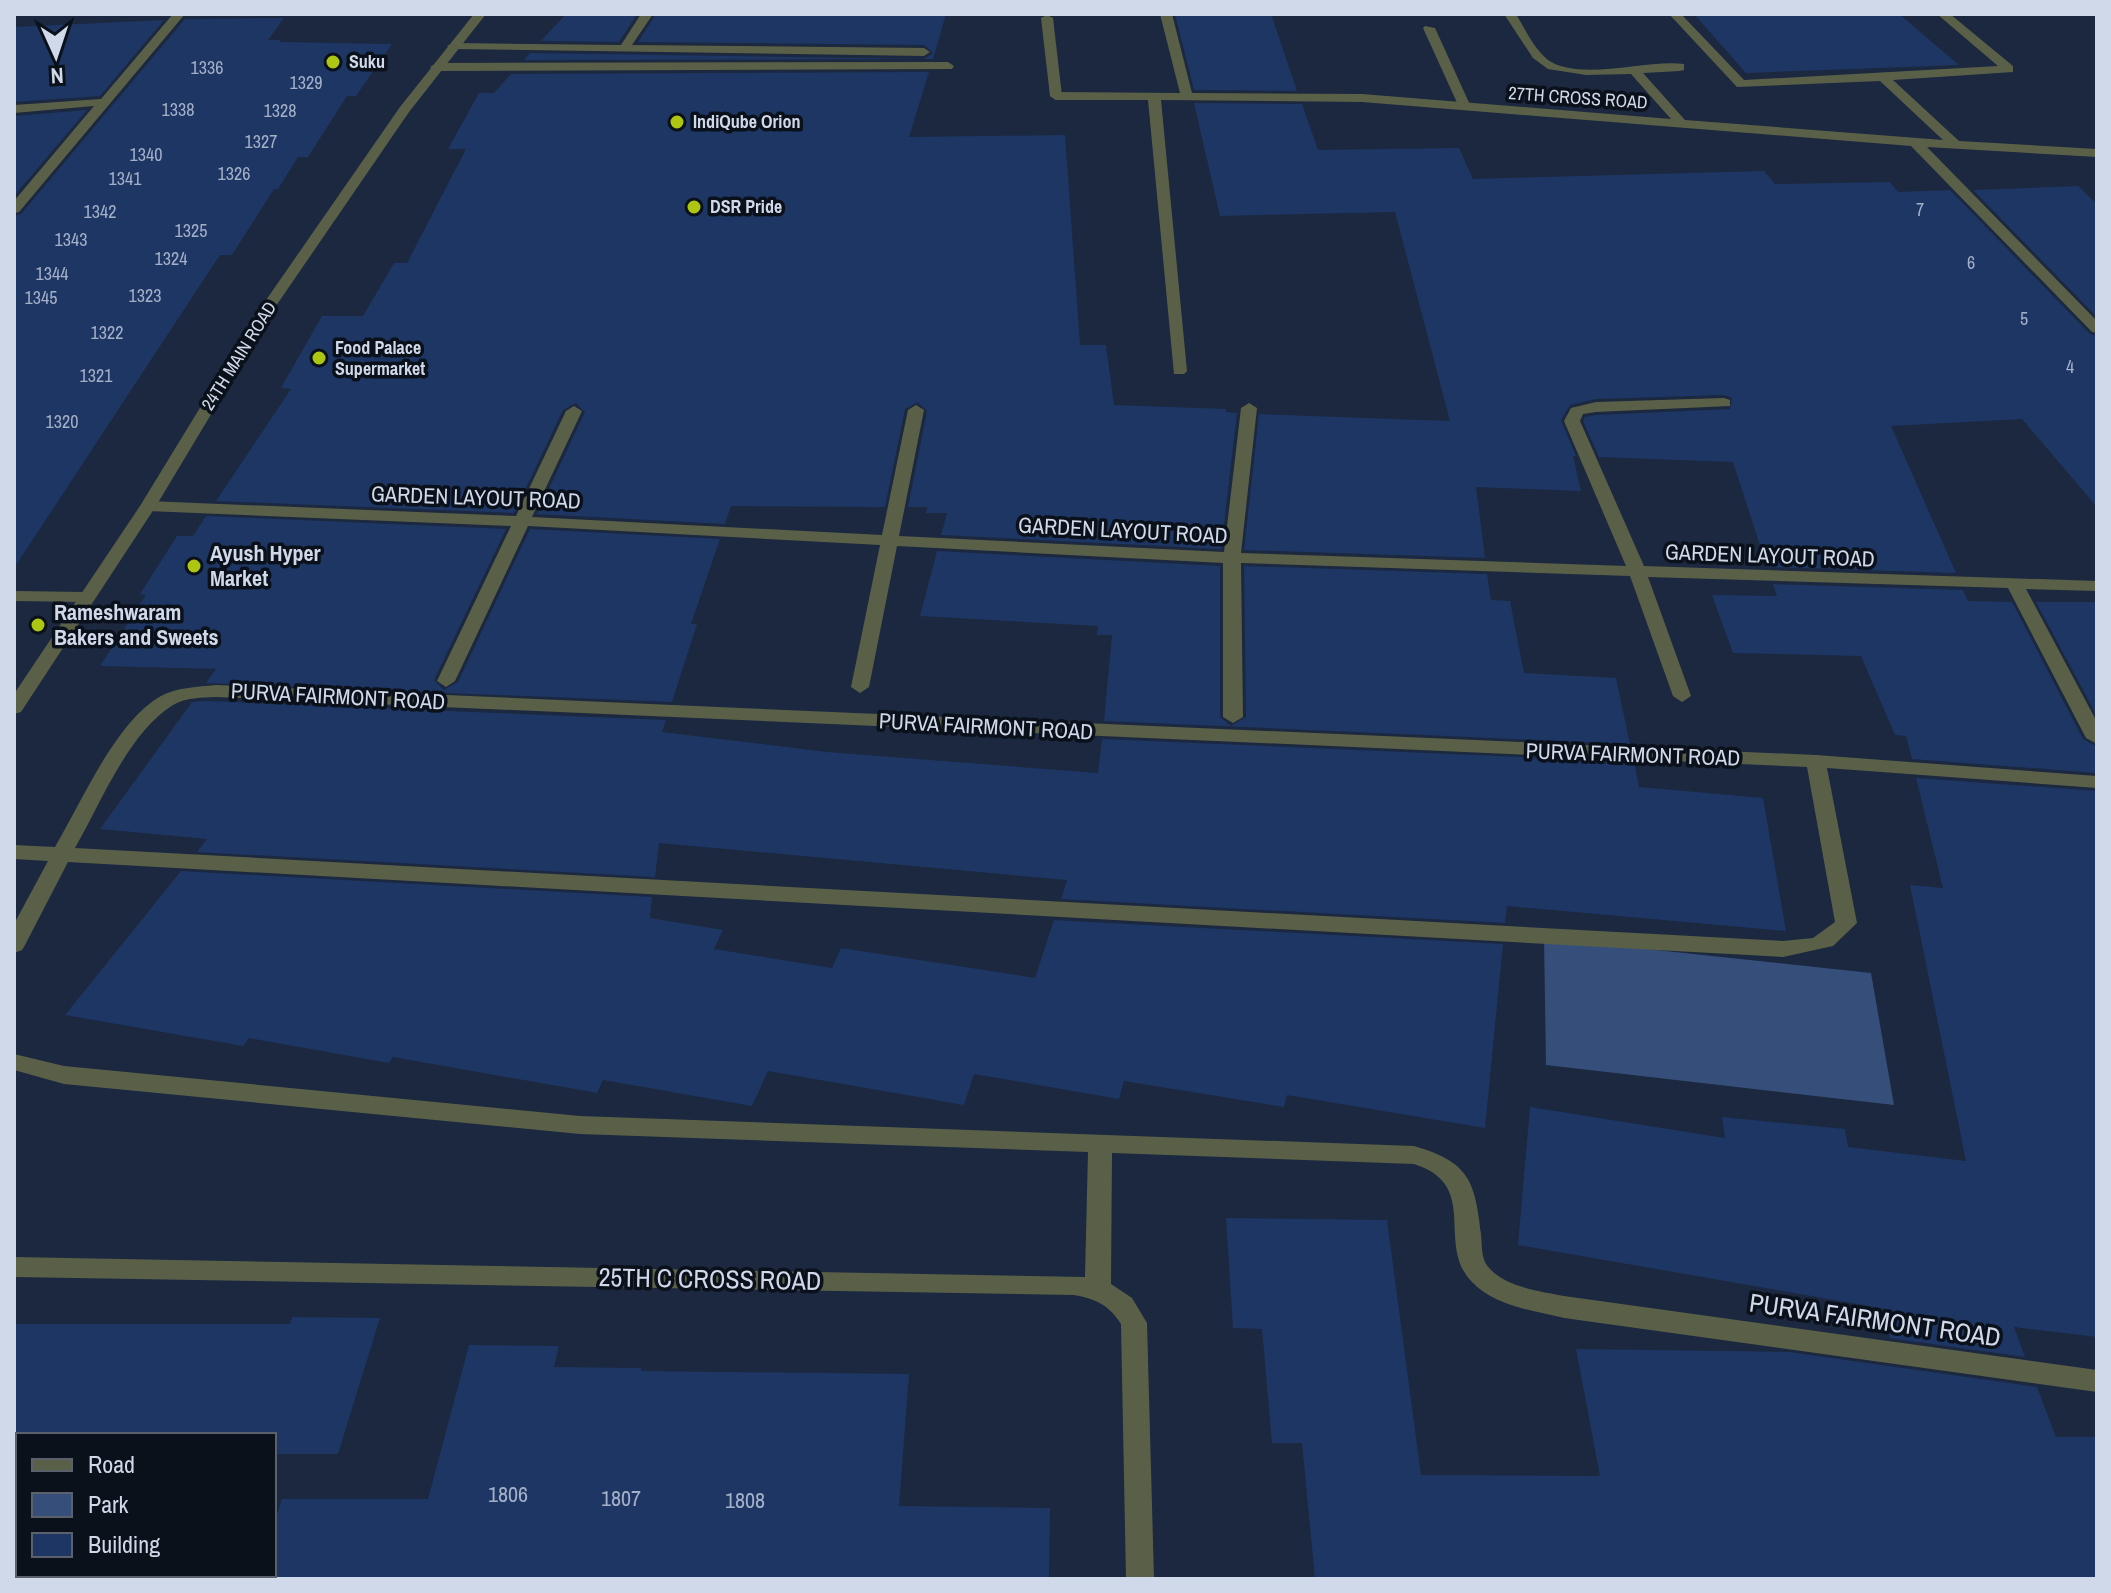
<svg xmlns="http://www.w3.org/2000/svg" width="2111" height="1593" font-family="'Archivo Narrow',sans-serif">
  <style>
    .green { fill: #364f7a }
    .building { fill: #1e3663 }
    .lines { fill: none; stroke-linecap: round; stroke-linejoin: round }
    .service { fill: #5a6047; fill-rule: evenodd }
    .minor { fill: #5a6047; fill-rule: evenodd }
    .tertiary { fill: #5a6047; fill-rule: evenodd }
    .poi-dot { fill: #acc612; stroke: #0b111b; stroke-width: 3 }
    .labels { text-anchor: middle; stroke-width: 7; stroke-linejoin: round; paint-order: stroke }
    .far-poi-label { font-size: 18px; font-weight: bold; fill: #d0d9e9; stroke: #0b111b; text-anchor: start }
    .number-label { font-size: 18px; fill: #a4b0c8 }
    .far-street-label { font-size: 18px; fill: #d0d9e9; stroke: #0b111b }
    .street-label { font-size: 22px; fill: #d0d9e9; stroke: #0b111b }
    .poi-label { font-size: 22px; font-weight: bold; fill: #d0d9e9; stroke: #0b111b; text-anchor: start }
    .near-number-label { font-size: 22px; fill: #a4b0c8 }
    .near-street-label { font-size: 26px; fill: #d0d9e9; stroke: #0b111b }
  </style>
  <rect width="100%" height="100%" fill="#1b283f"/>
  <path class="green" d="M 1544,938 L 1871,973 L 1894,1105 L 1546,1065 Z"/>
  <g class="building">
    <path d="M 566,14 L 637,14 L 619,42 L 541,41 Z"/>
    <path d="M 656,14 L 946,14 L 933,59 L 524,60 L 530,53 L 924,59 L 933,53 L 924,45 L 638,42 Z"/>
    <path d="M 1175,14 L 1271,14 L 1297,91 L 1194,90 Z"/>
    <path d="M 1694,14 L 1899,14 L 1959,65 L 1746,73 Z"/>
    <path d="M 284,18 L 268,40 L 281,40 L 279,42 L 392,44 L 356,96 L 347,96 L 308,157 L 298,157 L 278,189 L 274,189 L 232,255 L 220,255 L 14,568 L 14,216 L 21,214 L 185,19 Z"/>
    <path d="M 164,20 L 100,96 L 14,102 L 14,27 Z"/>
    <path d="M 929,72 L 909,137 L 1065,135 L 1080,345 L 1106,345 L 1114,405 L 1226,409 L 1226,412 L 1237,413 L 1221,549 L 941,535 L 947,513 L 926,513 L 927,507 L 908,507 L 927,411 L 918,402 L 905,409 L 885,507 L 731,506 L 725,524 L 537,514 L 585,412 L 576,403 L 563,410 L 514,513 L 216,501 L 291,389 L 281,388 L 322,316 L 363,316 L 394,263 L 407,263 L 466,149 L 448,149 L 479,93 L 494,93 L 511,74 Z"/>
    <path d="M 1194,103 L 1302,104 L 1318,150 L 1459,148 L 1473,179 L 1764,171 L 1775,184 L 1890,182 L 1898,192 L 1950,190 L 2090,334 L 2097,336 L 2097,507 L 2022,419 L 1891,426 L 1956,573 L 1767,567 L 1733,462 L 1599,457 L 1583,421 L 1585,417 L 1596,415 L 1730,409 L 1732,398 L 1724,395 L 1596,399 L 1570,405 L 1561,420 L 1576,456 L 1573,456 L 1581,491 L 1476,487 L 1485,558 L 1244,550 L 1259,414 L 1450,421 L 1395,212 L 1220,216 Z"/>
    <path d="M 87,110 L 14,196 L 14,116 Z"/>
    <path d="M 2078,186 L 2097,204 L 2097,317 L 1973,190 Z"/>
    <path d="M 206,516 L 506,529 L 434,680 L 444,690 L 458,682 L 530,529 L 720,539 L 691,624 L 697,624 L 672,702 L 206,683 L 216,669 L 100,666 L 146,595 L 140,594 L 177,536 L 193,536 Z"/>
    <path d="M 937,551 L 1220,566 L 1220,717 L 1231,726 L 1246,717 L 1244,566 L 1487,574 L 1491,600 L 1510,601 L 1524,673 L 1616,678 L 1630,744 L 1104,721 L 1112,635 L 1097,635 L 1098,626 L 920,616 Z"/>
    <path d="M 1773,584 L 1963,590 L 1968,601 L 2012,602 L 2083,739 L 2097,747 L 2097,773 L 1912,759 L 1906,736 L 1895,735 L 1861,656 L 1733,653 L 1712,595 L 1777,596 Z"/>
    <path d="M 2036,602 L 2097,602 L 2097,716 Z"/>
    <path d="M 205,701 L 666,720 L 662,732 L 827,752 L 1098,773 L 1102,739 L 1634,762 L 1639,787 L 1763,798 L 1786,931 L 1507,906 L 1505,923 L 1061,899 L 1067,880 L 659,843 L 655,877 L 197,852 L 207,839 L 100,829 L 192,702 Z"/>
    <path d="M 1916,778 L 2097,791 L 2097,1337 L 2014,1327 L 2025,1357 L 1889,1338 L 1892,1310 L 1518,1245 L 1530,1107 L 1725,1138 L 1722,1117 L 1845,1129 L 1848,1147 L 1966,1161 L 1910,885 L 1943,888 Z"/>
    <path d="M 181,871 L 652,897 L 650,918 L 723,930 L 714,949 L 832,968 L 841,948 L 1035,978 L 1054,920 L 1503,944 L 1485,1128 L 1287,1095 L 1284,1107 L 1124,1081 L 1119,1099 L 974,1074 L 964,1105 L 768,1071 L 752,1106 L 603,1080 L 597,1093 L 393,1057 L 389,1063 L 249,1038 L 243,1046 L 65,1015 Z"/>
    <path d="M 1226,1218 L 1387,1220 L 1421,1475 L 1600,1476 L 1576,1349 L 1789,1352 L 2037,1387 L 2056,1437 L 2097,1437 L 2097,1579 L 1315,1579 L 1302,1443 L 1272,1443 L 1262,1329 L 1233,1328 Z"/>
    <path d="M 292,1317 L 380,1318 L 338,1454 L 274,1454 L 274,1435 L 14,1435 L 14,1324 L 290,1324 Z"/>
    <path d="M 469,1345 L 559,1346 L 554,1367 L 641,1368 L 641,1371 L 909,1374 L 899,1506 L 1050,1508 L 1049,1579 L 274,1579 L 274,1524 L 282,1499 L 428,1499 Z"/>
  </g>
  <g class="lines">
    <g class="service">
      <path d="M 641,14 L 653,14 L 632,45 L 924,48 L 930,52 L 924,56 L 453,49 L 447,46 L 453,43 L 621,45 Z"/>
      <path d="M 1047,15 L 1053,18 L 1062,96 L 1056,100 L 1050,96 L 1041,18 Z"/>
      <path d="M 1425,26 L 1435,28 L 1471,107 L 1469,110 L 1459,107 L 1423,28 Z"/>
      <path d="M 948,62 L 954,66 L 952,69 L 436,71 L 430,67 L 436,63 Z"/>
    </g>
    <g class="minor">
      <path d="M 173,14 L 185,14 L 19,212 L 14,213 L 14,201 L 94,106 L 14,113 L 14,105 L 101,99 Z"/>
      <path d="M 1160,14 L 1172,14 L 1192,93 L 1362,94 L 1671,119 L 1631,74 L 1586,75 L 1548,69 L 1533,58 L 1504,14 L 1516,14 C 1525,29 1534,49 1548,60 C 1580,82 1647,59 1684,64 L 1684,70 L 1680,71 L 1643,73 L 1685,120 L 1943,140 L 1880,81 L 1737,87 L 1669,14 L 1681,14 L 1744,80 L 1998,66 L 1937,14 L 1950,14 L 2013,66 L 2013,72 L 1893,80 L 1959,141 L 2097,149 L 2097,157 L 1927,147 L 2097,321 L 2097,333 L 2092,332 L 1911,146 L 1362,102 L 1161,100 L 1187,371 L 1184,374 L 1174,374 L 1148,100 L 1056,100 L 1050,96 L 1056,92 L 1180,93 Z"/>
      <path d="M 1724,398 L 1730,400 L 1730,406 L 1596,412 L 1583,414 L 1580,421 L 1644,566 L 2097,581 L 2097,591 L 2026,589 L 2097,722 L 2097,744 L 2086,738 L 2008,588 L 1648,577 L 1691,696 L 1682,702 L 1673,696 L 1630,576 L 1241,563 L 1243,717 L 1233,723 L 1223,717 L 1223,563 L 897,546 L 869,687 L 860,693 L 851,687 L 880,545 L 528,526 L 455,681 L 446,687 L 437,681 L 511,526 L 148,511 L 140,506 L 148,501 L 516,516 L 566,411 L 574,406 L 582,411 L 532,517 L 882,535 L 908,410 L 916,405 L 924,410 L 899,536 L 1224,552 L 1241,408 L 1249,403 L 1257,408 L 1241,553 L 1626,566 L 1564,421 L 1571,408 L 1596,402 Z"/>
      <path d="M 14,591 L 86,592 L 95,597 L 86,602 L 14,601 Z"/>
      <path d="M 216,685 L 1816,755 L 2097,776 L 2097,788 L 1827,768 L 1857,923 L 1833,946 L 1783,957 L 68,862 L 25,945 L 22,950 L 14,953 L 14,924 L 48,861 L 14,859 L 14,845 L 55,847 C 81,803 116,721 161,696 C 178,687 198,687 216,685 ZM 216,697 L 1807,767 L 1835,922 L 1813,938 L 1783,941 L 75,848 C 101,803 128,733 173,705 C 186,697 202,698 216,697 Z"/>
      <path d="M 14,1054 L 64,1066 L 580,1116 L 1414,1146 C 1468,1162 1475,1179 1481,1234 C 1482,1243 1481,1256 1486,1264 C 1502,1287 1539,1291 1564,1296 L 2097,1370 L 2097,1392 L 1564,1318 C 1534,1311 1495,1306 1472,1282 C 1435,1244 1481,1185 1414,1164 L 1112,1153 L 1111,1284 L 1132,1298 L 1147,1323 L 1154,1579 L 1126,1579 L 1121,1324 C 1109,1305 1096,1299 1074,1295 L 14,1277 L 14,1257 L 1085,1277 L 1088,1152 L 580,1134 L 64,1084 L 14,1070 Z"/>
    </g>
    <path class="tertiary" d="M 474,14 L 486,14 L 409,112 L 278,303 L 156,506 L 21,712 L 14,714 L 14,694 L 140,506 L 264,303 L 400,107 Z"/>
  </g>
  <g class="poi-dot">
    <circle cx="333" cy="62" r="8"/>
    <circle cx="677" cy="122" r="8"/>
    <circle cx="694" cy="207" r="8"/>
    <circle cx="319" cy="358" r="8"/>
    <circle cx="194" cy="566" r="8"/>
    <circle cx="38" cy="625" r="8"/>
  </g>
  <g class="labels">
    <g class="far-poi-label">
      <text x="349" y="68">Suku</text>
      <text x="693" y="128">IndiQube Orion</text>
      <text x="710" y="213">DSR Pride</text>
      <text x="335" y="354">Food Palace<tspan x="335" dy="21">Supermarket</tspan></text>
    </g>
    <g class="number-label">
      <text x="207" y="74">1336</text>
      <text x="306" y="89">1329</text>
      <text x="178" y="116">1338</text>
      <text x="280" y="117">1328</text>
      <text x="261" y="148">1327</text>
      <text x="146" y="161">1340</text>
      <text x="234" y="180">1326</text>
      <text x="125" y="185">1341</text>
      <text x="1920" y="216">7</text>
      <text x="100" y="218">1342</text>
      <text x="191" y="237">1325</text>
      <text x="71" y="246">1343</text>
      <text x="171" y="265">1324</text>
      <text x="1971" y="269">6</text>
      <text x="52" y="280">1344</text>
      <text x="145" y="302">1323</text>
      <text x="41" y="304">1345</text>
      <text x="2024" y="325">5</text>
      <text x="107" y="339">1322</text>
      <text x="2070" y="373">4</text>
      <text x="96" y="382">1321</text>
      <text x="62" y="428">1320</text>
    </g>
    <g class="far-street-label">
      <text transform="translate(1578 98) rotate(4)" y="6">27TH CROSS ROAD</text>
      <text transform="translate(239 356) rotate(-58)" y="6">24TH MAIN ROAD</text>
    </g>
    <g class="street-label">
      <text transform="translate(476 497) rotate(2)" y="8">GARDEN LAYOUT ROAD</text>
      <text transform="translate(1123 530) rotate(3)" y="8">GARDEN LAYOUT ROAD</text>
      <text transform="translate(1770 555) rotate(2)" y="8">GARDEN LAYOUT ROAD</text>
      <text transform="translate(338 696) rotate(3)" y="8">PURVA FAIRMONT ROAD</text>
      <text transform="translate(986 726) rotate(3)" y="8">PURVA FAIRMONT ROAD</text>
      <text transform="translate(1633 754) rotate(2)" y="8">PURVA FAIRMONT ROAD</text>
    </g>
    <g class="poi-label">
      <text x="210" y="561">Ayush Hyper<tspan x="210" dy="25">Market</tspan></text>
      <text x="54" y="620">Rameshwaram<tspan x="54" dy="25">Bakers and Sweets</tspan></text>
    </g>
    <g class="near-number-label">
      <text x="508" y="1502">1806</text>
      <text x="621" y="1506">1807</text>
      <text x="745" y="1508">1808</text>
    </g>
    <g class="near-street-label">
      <text transform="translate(710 1279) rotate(1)" y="9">25TH C CROSS ROAD</text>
      <text transform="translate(1875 1320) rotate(8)" y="9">PURVA FAIRMONT ROAD</text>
    </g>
  </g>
  <rect width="2111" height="1593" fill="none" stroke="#d0d9e9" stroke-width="32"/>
  <rect x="16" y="1433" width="260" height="144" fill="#0b111b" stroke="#5a616d" stroke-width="2"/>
  <rect x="32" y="1459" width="40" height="12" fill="#5a6047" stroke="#5a616d" stroke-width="2"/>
  <text x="88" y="1473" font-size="24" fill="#d0d9e9">Road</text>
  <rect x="32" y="1493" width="40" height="24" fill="#364f7a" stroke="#5a616d" stroke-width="2"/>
  <text x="88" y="1513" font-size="24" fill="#d0d9e9">Park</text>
  <rect x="32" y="1533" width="40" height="24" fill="#1e3663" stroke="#5a616d" stroke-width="2"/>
  <text x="88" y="1553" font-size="24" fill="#d0d9e9">Building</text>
  <g transform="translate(56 56) rotate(177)" stroke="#0b111b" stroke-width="6" paint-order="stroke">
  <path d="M0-6L14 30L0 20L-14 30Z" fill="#d0d9e9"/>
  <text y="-12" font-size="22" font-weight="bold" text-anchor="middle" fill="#d0d9e9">N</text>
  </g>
</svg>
